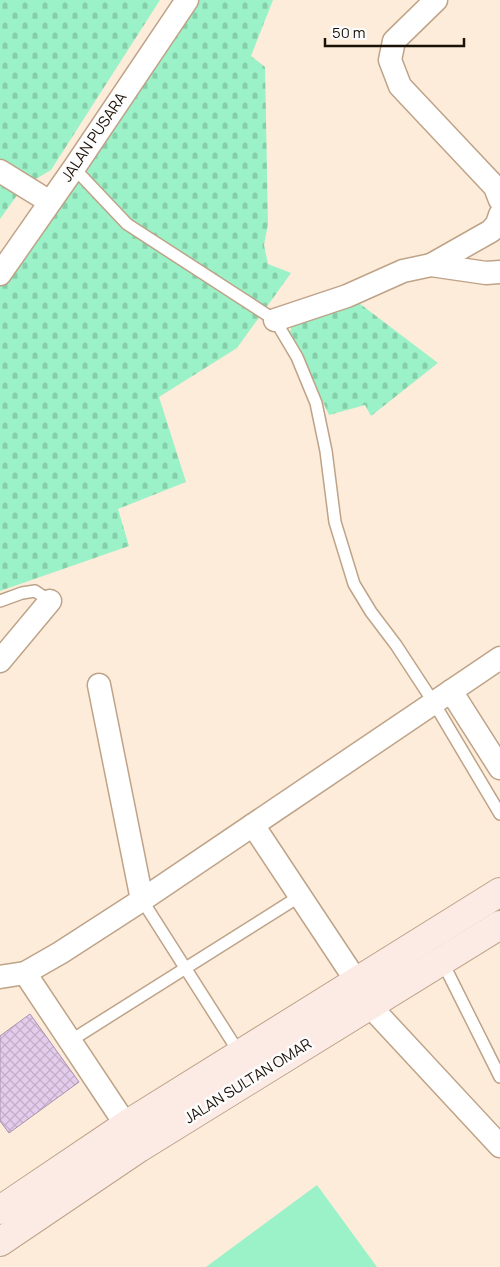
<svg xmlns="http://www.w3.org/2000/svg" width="500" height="1267" font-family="Manrope,sans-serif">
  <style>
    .cemetery { fill: url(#cemetery-stones) }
    .garden { fill: #9bf2c8 }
    .building { fill: url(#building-cross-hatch); stroke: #a791ae }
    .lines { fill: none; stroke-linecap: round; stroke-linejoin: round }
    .service-casing { stroke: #bea388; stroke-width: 14 }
    .minor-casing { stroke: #bea388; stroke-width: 25 }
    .secondary-casing { stroke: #bea388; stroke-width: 30 }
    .service { stroke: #fff; stroke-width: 11 }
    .minor { stroke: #fff; stroke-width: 22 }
    .secondary { stroke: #fceae5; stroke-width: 28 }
    .labels { text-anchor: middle; stroke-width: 5; stroke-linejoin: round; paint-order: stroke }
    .street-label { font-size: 15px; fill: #1a1107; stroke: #fcfcfc }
  </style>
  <defs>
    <pattern id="cemetery-stones" width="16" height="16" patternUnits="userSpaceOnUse" patternTransform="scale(1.25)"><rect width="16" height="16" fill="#9bf2c8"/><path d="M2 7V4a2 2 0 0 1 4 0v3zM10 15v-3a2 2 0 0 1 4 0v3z" fill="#85ceaa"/></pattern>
    <pattern id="building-cross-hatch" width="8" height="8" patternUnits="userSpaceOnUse" patternTransform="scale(1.25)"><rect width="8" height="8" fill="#e4ccec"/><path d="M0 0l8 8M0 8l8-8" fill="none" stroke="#c3aec9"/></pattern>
  </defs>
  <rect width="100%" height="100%" fill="#fdecda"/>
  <g class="cemetery">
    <path d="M 0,0 L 160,0 L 51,170 L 34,180 L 0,159 Z"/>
    <path d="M 191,0 L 273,0 L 251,56 L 265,67 L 268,224 L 264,245 L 268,264 L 291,273 L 237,348 L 159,397 L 186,482 L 118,509 L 129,546 L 0,591 L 0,286 Z"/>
    <path d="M 0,182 L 18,194 L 0,219 Z"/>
    <path d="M 355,300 L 438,363 L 371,416 L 365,405 L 329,415 L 290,332 L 294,319 Z"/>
  </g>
  <path class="garden" d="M 317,1185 L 377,1267 L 206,1267 Z"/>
  <path class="building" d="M 30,1014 L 79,1082 L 9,1133 L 0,1121 L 0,1036 Z"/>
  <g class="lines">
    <g class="service-casing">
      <g id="service">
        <path d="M 74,168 L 127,224 L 275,320 L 297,357 L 316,403 L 326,451 L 335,522 L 354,584 L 371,612 L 396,645 L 434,703 L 500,814"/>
        <path d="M 0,601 L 22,593 L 35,591 L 50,601"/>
        <path d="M 142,900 L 240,1054"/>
        <path d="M 442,961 L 500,1077"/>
        <path d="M 70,1041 L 300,896"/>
      </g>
    </g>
    <g class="minor-casing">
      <g id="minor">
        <path d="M 436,0 L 394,41 L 390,60 L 400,86 L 495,187 L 500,200"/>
        <path d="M 0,171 L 50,202"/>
        <path d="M 431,265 L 491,231 L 497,224 L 500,215"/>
        <path d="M 0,274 L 74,168 L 187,0"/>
        <path d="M 275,320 L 347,296 L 403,271 L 431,265 L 486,273 L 500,272"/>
        <path d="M 0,661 L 50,601"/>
        <path d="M 99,685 L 142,900"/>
        <path d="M 451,691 L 500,768"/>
        <path d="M 253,825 L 357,982"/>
        <path d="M 25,973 L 126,1125"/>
        <path d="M 0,977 L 25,973 L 60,953 L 142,900 L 500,658"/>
        <path d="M 370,1006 L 500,1146"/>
      </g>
    </g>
    <g class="secondary-casing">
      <g id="secondary">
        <path d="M 0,1210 L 126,1125 L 500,892"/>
        <path d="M 0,1242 L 139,1148 L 500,925"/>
      </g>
    </g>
    <use href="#service" class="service"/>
    <use href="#minor" class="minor"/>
    <use href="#secondary" class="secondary"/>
  </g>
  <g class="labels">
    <g class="street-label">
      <text transform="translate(94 137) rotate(-56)" y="5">JALAN PUSARA</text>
      <text transform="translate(248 1081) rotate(-32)" y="5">JALAN SULTAN OMAR</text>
    </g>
  </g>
  <path d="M325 38v8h139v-8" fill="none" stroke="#1a1107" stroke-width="2.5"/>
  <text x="332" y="38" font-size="15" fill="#1a1107" stroke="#fcfcfc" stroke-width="4" paint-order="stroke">50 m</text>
</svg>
